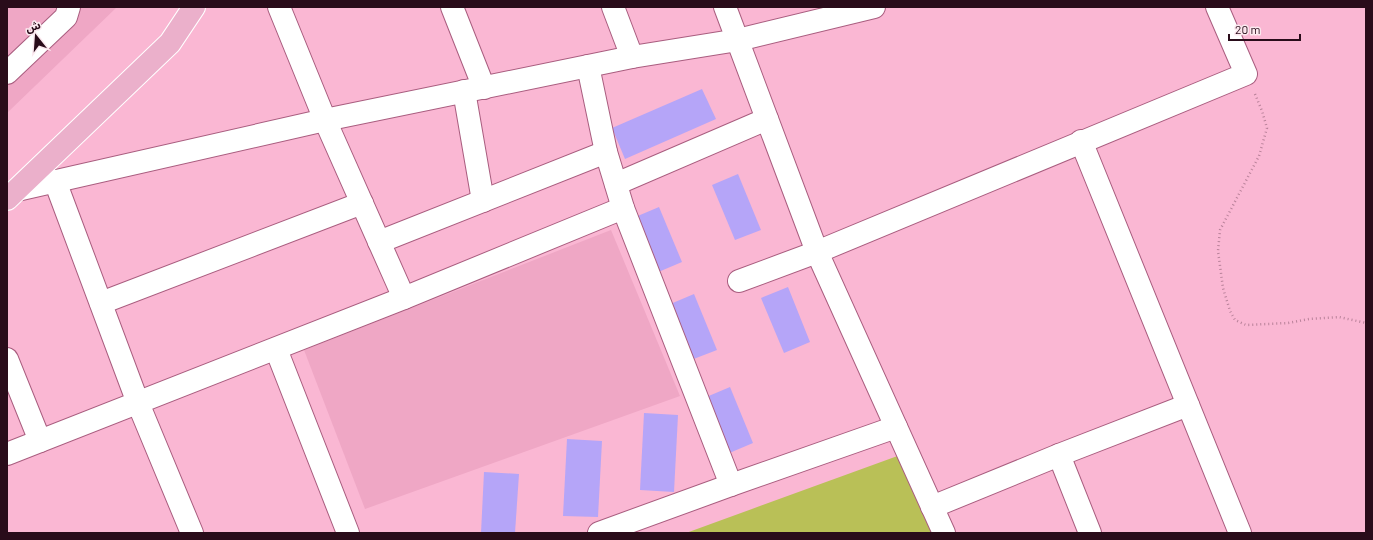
<svg xmlns="http://www.w3.org/2000/svg" width="1373" height="540" font-family="Barlow,'Noto Sans Arabic',sans-serif">
  <style>
    .built { fill: #efa7c5 }
    .green { fill: #b9c057 }
    .building { fill: #b5a5f8 }
    .lines { fill: none; stroke-linecap: round; stroke-linejoin: round }
    .minor-casing { stroke: #a95d7f; stroke-width: 24 }
    .major-casing { stroke: #fff; stroke-width: 24 }
    .path { stroke: #b9829a; stroke-width: 2.5; stroke-dasharray: 1 3; stroke-linecap: butt }
    .minor { stroke: #fff; stroke-width: 22 }
    .major { stroke: #ebb0cb; stroke-width: 22 }
  </style>
  <rect width="100%" height="100%" fill="#fab7d3"/>
  <g class="built">
    <path d="M 7,7 L 117,7 L 7,113 Z"/>
    <path d="M 611,230 L 680,396 L 365,509 L 304,350 Z"/>
  </g>
  <path class="green" d="M 903,454 L 935,533 L 686,533 Z"/>
  <g class="building">
    <path d="M 702,89 L 716,119 L 625,159 L 612,128 Z"/>
    <path d="M 738,174 L 761,230 L 735,240 L 712,185 Z"/>
    <path d="M 659,207 L 682,262 L 656,273 L 633,218 Z"/>
    <path d="M 788,287 L 810,342 L 784,353 L 761,298 Z"/>
    <path d="M 694,294 L 717,350 L 691,360 L 668,305 Z"/>
    <path d="M 730,387 L 753,443 L 727,454 L 704,398 Z"/>
    <path d="M 644,413 L 678,415 L 674,492 L 640,490 Z"/>
    <path d="M 567,439 L 602,441 L 598,517 L 563,516 Z"/>
    <path d="M 484,472 L 519,474 L 515,533 L 481,533 Z"/>
  </g>
  <g class="lines">
    <g class="minor-casing">
      <g id="minor">
        <path d="M 279,7 L 325,120 L 404,298"/>
        <path d="M 452,7 L 484,88"/>
        <path d="M 613,7 L 632,57"/>
        <path d="M 725,7 L 817,252 L 944,533"/>
        <path d="M 588,66 L 606,152 L 623,208 L 731,485"/>
        <path d="M 7,73 L 66,17 L 69,7"/>
        <path d="M 464,91 L 483,201"/>
        <path d="M 1081,141 L 1240,533"/>
        <path d="M 55,181 L 138,403 L 192,533"/>
        <path d="M 616,184 L 767,119"/>
        <path d="M 17,190 L 325,120 L 632,57 L 738,40 L 874,7"/>
        <path d="M 379,242 L 606,152"/>
        <path d="M 739,281 L 817,252 L 1246,74 L 1217,7"/>
        <path d="M 101,303 L 362,203"/>
        <path d="M 276,349 L 348,533"/>
        <path d="M 7,359 L 40,441"/>
        <path d="M 7,454 L 404,298 L 623,208"/>
        <path d="M 1059,455 L 1090,533"/>
        <path d="M 932,507 L 1059,455 L 1188,405"/>
        <path d="M 599,533 L 731,485 L 896,427"/>
      </g>
    </g>
    <g class="major-casing">
      <path id="major" d="M 7,199 L 170,43 L 194,7"/>
    </g>
    <path class="path" d="M 1255,94 L 1262,111 L 1267,128 L 1259,156 L 1220,230 L 1218,251 L 1223,288 L 1230,311 L 1235,320 L 1246,325 L 1288,323 L 1309,319 L 1339,317 L 1366,323"/>
    <use href="#minor" class="minor"/>
    <use href="#major" class="major"/>
  </g>
  <rect width="1373" height="540" fill="none" stroke="#290c1a" stroke-width="16"/>
  <g transform="translate(36 36) rotate(343)" stroke="#fbe9ef" stroke-width="3" paint-order="stroke">
  <path d="M0-3L7 15L0 10L-7 15Z" fill="#290c1a"/>
  <text y="-6" font-size="11" font-weight="bold" text-anchor="middle" fill="#290c1a">ش</text>
  </g>
  <path d="M1229 34v6h71v-6" fill="none" stroke="#290c1a" stroke-width="2"/>
  <text x="1235" y="34" font-size="12" fill="#290c1a" stroke="#fbe9ef" stroke-width="3" paint-order="stroke">20 m</text>
</svg>
